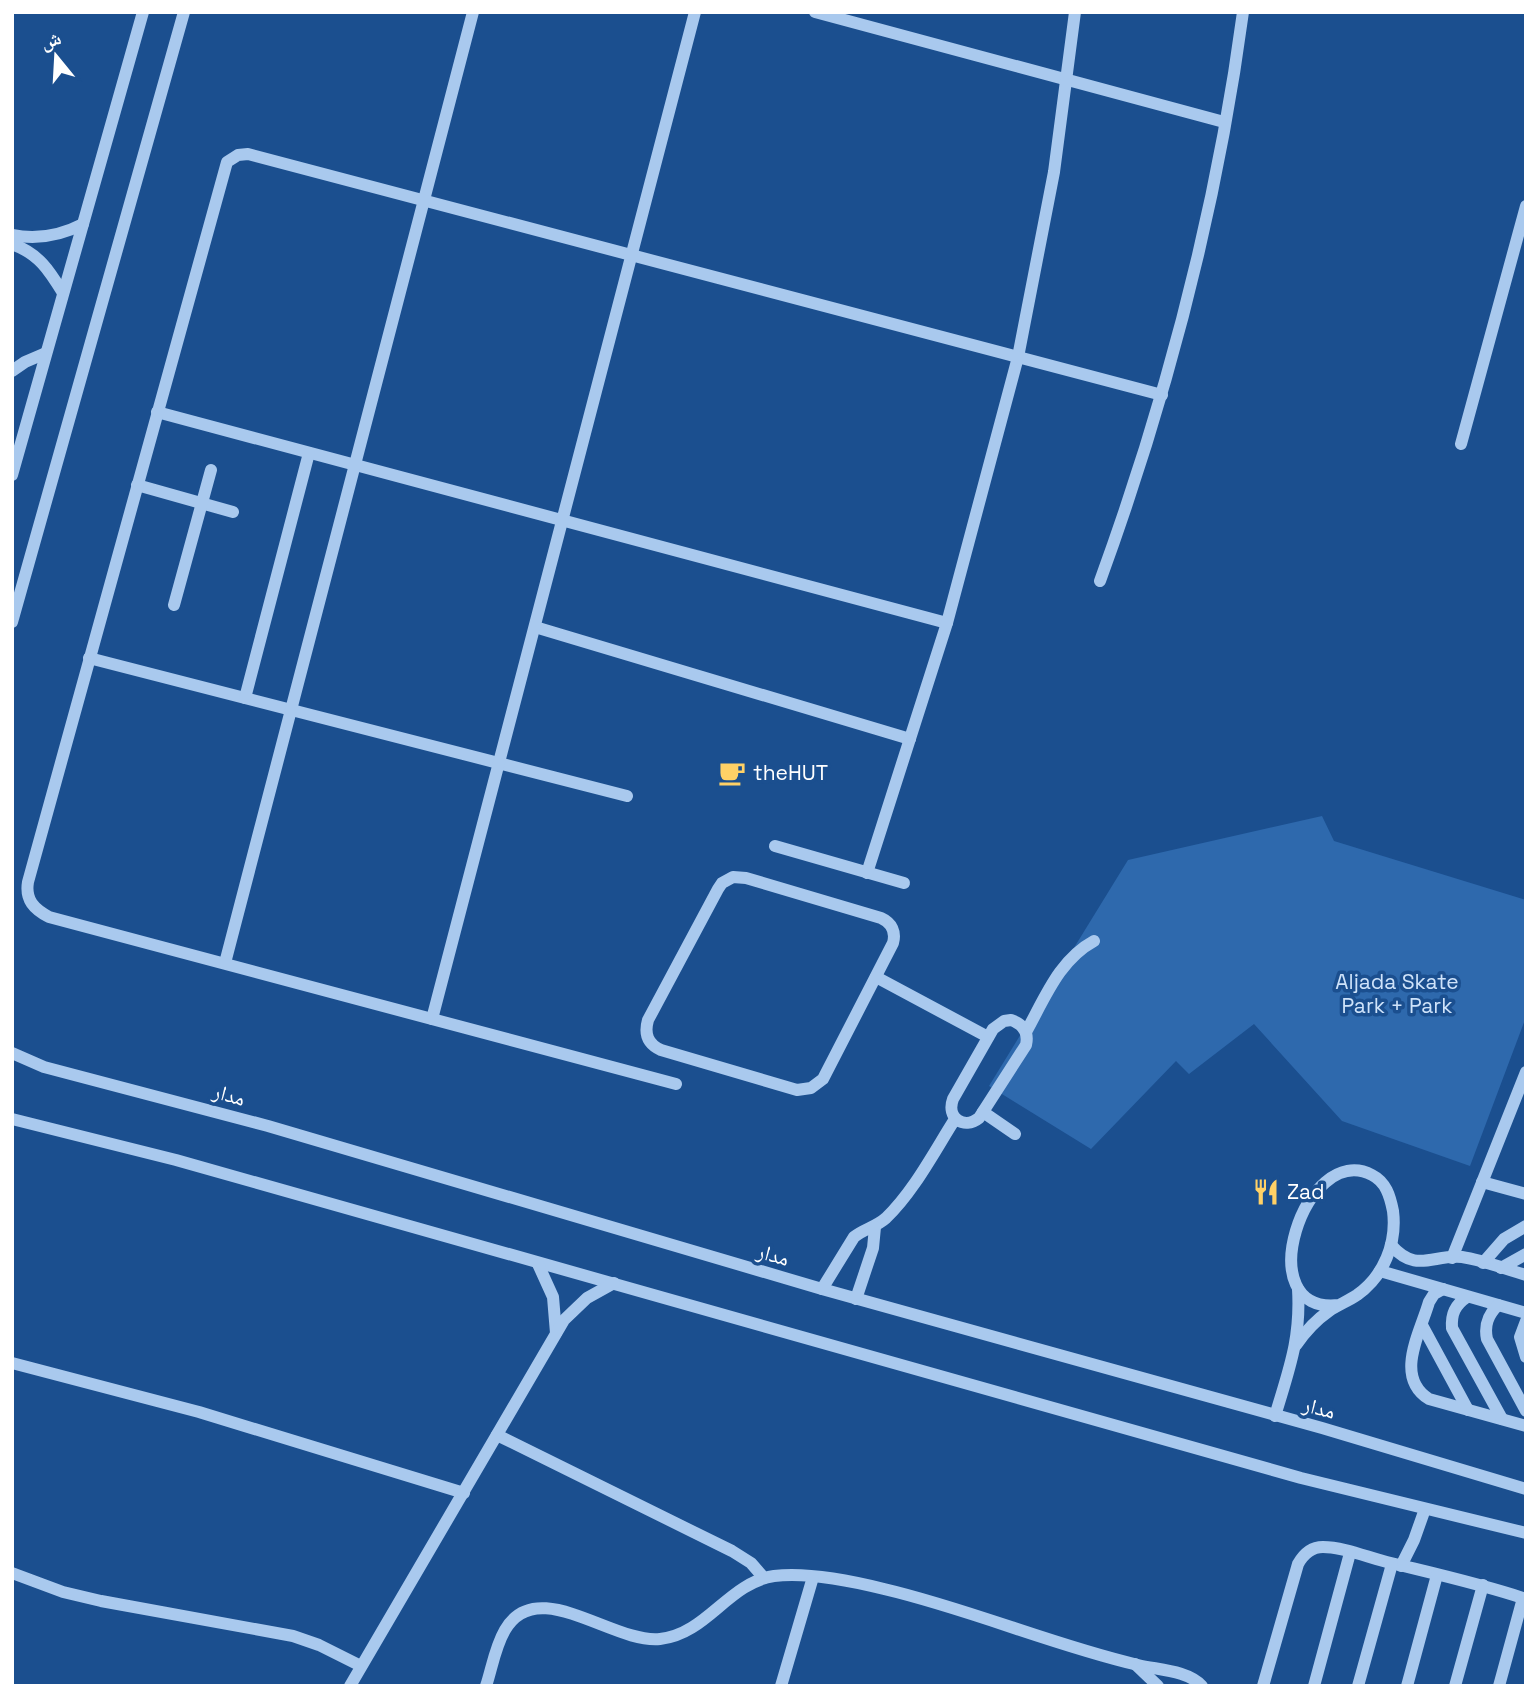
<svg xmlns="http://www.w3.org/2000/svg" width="1538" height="1698" font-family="'Space Grotesk','Noto Naskh Arabic',sans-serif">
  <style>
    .green { fill: #2e69ad }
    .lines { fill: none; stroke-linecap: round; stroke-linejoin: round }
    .minor { stroke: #a9c9ee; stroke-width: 12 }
    .labels { text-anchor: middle; stroke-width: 7; stroke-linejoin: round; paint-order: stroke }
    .poi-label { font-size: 21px; fill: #fff; stroke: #1b4f8f; text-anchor: start }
    .park-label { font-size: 21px; fill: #cfe3fa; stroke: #1b4f8f }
    .street-label { font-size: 21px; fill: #fff; stroke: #1b4f8f }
  </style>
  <rect width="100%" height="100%" fill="#1b4f8f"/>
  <path class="green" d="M 1322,816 L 1334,841 L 1526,900 L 1526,1017 L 1470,1166 L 1342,1121 L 1254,1024 L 1189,1074 L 1176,1061 L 1091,1149 L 989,1086 L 1128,860 Z"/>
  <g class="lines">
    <g class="minor">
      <path d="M 815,12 L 1224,122"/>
      <path d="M 12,235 C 38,240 60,236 83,224"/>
      <path d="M 12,244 C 39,254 49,270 63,293"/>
      <path d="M 12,371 L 25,362 L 46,353"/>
      <path d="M 157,412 L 947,623"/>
      <path d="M 1461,444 L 1526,206"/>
      <path d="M 12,475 L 143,12"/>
      <path d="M 137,485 L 233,512"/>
      <path d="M 1100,581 C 1167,397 1217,207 1243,12"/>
      <path d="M 174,605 L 211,470"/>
      <path d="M 12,622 L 184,12"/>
      <path d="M 535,627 L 910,739"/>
      <path d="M 89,658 L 627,796"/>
      <path d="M 245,698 L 309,453"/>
      <path d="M 775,846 L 904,883"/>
      <path d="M 867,873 L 947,623 L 1018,357 L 1054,172 L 1075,12"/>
      <path d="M 733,877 L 746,878 L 881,918 C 892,923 896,932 893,943 L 823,1079 L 811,1088 L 797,1090 L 661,1050 C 648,1044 644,1034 648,1020 L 718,889 L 722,883 Z"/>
      <path d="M 225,963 L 473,12"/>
      <path d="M 876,977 L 988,1037"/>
      <path d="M 432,1019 L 695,12"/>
      <path d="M 1011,1020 C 1023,1024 1029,1032 1026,1045 L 979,1118 C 964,1130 946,1118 953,1099 L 993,1029 L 1004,1021 Z"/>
      <path d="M 1026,1032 C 1045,998 1059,960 1094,941"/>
      <path d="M 12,1053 L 44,1067 L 268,1126 L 822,1289 L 1322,1428 L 1526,1489"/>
      <path d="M 676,1084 L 49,917 C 34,909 25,900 28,882 L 227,162 L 238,155 L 248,154 L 1162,395"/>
      <path d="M 983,1112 L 1015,1134"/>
      <path d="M 12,1119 L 176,1160 L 1301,1478 L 1526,1533"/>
      <path d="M 1482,1182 L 1526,1194"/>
      <path d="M 1391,1245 C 1416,1274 1433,1254 1462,1257 C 1483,1260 1505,1269 1526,1275"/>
      <path d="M 1452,1258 L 1526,1072"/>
      <path d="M 1483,1263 L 1504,1239 L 1526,1226"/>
      <path d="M 538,1264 L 553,1297 L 556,1333"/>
      <path d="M 1501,1268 L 1526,1254"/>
      <path d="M 1380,1271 L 1526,1313"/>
      <path d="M 822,1289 L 854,1237 C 864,1229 876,1227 886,1218 C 914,1191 934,1152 955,1119"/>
      <path d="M 1443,1289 L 1434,1294 L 1429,1302 C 1420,1333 1394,1377 1429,1399 L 1526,1426"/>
      <path d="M 1467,1297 C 1455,1305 1451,1314 1452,1328 L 1502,1419"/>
      <path d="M 856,1299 L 873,1248 L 875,1227"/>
      <path d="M 1498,1305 C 1488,1315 1484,1325 1487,1339 L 1526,1411"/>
      <path d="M 1526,1321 L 1520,1337 L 1526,1357"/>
      <path d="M 1422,1325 L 1468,1410"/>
      <path d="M 1296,1345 C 1305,1332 1316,1320 1329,1311 C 1338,1305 1348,1301 1357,1295 C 1384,1276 1397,1243 1393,1211 C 1390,1196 1386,1182 1372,1175 C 1305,1140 1247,1316 1339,1305"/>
      <path d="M 12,1363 L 199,1412 L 464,1493"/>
      <path d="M 1275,1416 C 1289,1369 1301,1339 1298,1289"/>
      <path d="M 497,1435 L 732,1551 L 751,1563 L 764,1578"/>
      <path d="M 1401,1566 L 1414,1540 L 1425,1509"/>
      <path d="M 12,1573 L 63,1592 L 101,1601 L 293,1636 L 319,1645 L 361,1666"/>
      <path d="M 1135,1664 L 1158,1686"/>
      <path d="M 350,1686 L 564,1320 L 587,1298 L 614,1283"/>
      <path d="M 486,1686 C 492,1668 495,1647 505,1630 C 537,1574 613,1644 660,1639 C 707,1634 728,1583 774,1576 C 807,1572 852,1581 884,1589 C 970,1609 1052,1645 1138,1665 C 1158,1670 1187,1670 1202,1686"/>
      <path d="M 781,1686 L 813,1577"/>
      <path d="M 1263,1686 L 1298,1564 C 1303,1555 1310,1547 1323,1547 C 1345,1547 1369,1558 1391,1563 C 1436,1574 1481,1584 1526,1599"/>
      <path d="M 1314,1686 L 1350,1553"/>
      <path d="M 1358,1686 L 1392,1564"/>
      <path d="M 1407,1686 L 1437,1575"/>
      <path d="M 1455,1686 L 1483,1585"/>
      <path d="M 1499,1686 L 1523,1598"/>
    </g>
  </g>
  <defs>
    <g id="cafe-bare" transform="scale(2.1)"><path d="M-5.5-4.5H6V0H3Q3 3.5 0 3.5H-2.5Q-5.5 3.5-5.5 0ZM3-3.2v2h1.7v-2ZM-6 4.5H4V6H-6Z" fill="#ffd166" stroke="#1b4f8f" stroke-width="2.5" paint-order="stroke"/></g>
    <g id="restaurant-bare" transform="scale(2.1)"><path d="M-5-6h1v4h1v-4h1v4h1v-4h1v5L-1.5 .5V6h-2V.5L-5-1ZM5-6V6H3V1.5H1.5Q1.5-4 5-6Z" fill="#ffd166" stroke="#1b4f8f" stroke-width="2.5" paint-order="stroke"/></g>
  </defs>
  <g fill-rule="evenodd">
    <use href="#cafe-bare" x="732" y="773"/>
    <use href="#restaurant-bare" x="1266" y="1192"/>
  </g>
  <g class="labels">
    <g class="poi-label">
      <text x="753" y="780">theHUT</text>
      <text x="1287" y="1199">Zad</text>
    </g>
    <g class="park-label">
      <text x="1397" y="989">Aljada Skate<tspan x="1397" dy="24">Park + Park</tspan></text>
    </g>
    <g class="street-label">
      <text transform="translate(229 1095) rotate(16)" y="7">مدار</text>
      <text transform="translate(773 1255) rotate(16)" y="7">مدار</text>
      <text transform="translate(1319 1408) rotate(15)" y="7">مدار</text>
    </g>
  </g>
  <rect width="1538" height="1698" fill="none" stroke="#ffffff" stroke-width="28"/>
  <g transform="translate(56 56) rotate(342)" stroke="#1b4f8f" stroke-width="5" paint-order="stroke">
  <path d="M0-5L12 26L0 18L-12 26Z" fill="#ffffff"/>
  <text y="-10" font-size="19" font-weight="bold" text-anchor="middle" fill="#ffffff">ش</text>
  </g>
</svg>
